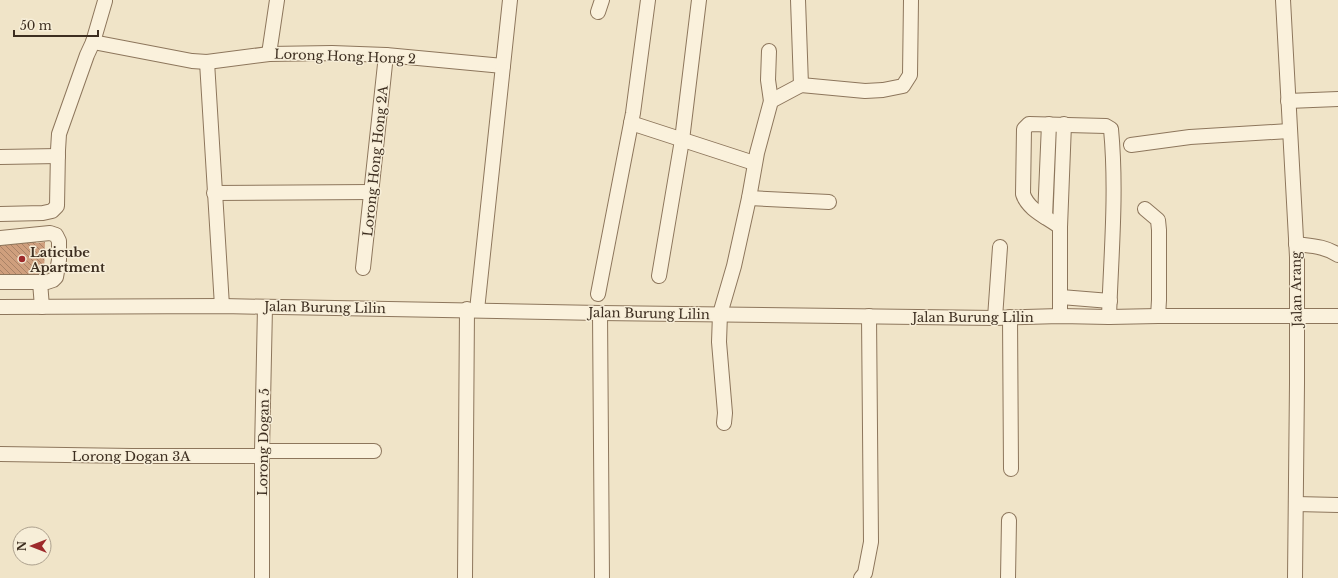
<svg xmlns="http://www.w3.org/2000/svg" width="1338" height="578" font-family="'Libre Baskerville',serif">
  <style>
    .building { fill: url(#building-back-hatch) }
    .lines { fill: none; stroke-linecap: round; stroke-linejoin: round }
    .minor-casing { stroke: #8d765c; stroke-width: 16 }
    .minor { stroke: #faf1dc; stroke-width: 14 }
    .poi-dot { fill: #9e2a2b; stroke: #f7eed8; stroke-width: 1.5 }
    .labels { text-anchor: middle; stroke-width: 3; stroke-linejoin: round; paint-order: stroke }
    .street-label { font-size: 13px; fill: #3d2e20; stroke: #f7eed8 }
    .poi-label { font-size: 13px; font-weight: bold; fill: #3d2e20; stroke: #f7eed8; text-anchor: start }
  </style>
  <defs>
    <pattern id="building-back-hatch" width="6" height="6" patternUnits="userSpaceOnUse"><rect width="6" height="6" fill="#cf9f7d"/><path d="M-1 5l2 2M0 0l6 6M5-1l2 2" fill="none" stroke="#a98266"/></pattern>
  </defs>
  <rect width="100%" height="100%" fill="#f0e4c8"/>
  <path class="building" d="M 35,238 L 36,243 L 45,242 L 44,275 L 0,277 L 0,242 Z"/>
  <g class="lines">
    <g class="minor-casing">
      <g id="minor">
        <path d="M 798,0 L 801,85"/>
        <path d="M 1283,0 L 1297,257 L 1297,383 L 1295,578"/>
        <path d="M 598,12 L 602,0"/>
        <path d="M 93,42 L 192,61 L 207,62 L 269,54 L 332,53 L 386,55 L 503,66"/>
        <path d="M 769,51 L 768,80 L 771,101"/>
        <path d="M 269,54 L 277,0"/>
        <path d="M 207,62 L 222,306"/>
        <path d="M 801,85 L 865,91 L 883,90 L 903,86 L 910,75 L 911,0"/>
        <path d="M 1288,101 L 1338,99"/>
        <path d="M 631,123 L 754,163"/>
        <path d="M 1131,145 L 1190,137 L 1289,131"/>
        <path d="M 0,157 L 58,156"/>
        <path d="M 214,193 L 372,192"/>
        <path d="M 749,198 L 829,202"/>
        <path d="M 1145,209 L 1158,220 L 1159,230 L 1159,300 L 1158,316"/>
        <path d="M 0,214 L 43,213 L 52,211 L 57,206 L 58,150 L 59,134 L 87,55 L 93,42 L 105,1"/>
        <path d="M 1045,217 L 1049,124"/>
        <path d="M 1060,227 C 1047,217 1028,210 1023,194 L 1024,129 L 1029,124 L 1106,126 L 1111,129 C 1117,192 1111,255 1109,317"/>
        <path d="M 0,238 L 50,233 L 56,235 L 59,241 L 59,260 L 56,277 L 53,280 L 47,282 L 0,282"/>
        <path d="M 1296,244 C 1311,246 1325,246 1338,255"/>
        <path d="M 363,268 L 386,55"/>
        <path d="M 659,276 L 682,140 L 699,0"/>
        <path d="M 40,282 L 42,307"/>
        <path d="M 598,294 L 633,113 L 648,0"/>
        <path d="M 1061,297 L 1110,301"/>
        <path d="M 0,307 L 222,306 L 600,313 L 995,318 L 1060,316 L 1109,317 L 1158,316 L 1338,316"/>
        <path d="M 477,310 L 510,0"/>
        <path d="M 600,313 L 602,578"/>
        <path d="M 1060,316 L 1060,227 L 1064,124"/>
        <path d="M 1010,317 L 1011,469"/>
        <path d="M 995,318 L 1000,247"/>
        <path d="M 724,423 L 725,413 L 719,342 L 720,314 L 734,266 L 749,198 L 757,153 L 771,101 L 801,85"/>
        <path d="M 262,451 L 374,451"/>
        <path d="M 0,454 L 132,456 L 262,456"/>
        <path d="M 1296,504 L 1338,505"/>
        <path d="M 262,578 L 262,451 L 265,307"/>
        <path d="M 465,578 L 467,309"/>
        <path d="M 861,578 L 865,573 L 871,542 L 869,316"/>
        <path d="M 1008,578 L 1009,520"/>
      </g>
    </g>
    <use href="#minor" class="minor"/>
  </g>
  <circle class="poi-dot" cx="22" cy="259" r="4"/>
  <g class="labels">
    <g class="street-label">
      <text transform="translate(345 56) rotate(2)" y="5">Lorong Hong Hong 2</text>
      <text transform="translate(375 161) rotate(-84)" y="5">Lorong Hong Hong 2A</text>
      <text transform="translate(1296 289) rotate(-91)" y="5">Jalan Arang</text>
      <text transform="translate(325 307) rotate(1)" y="5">Jalan Burung Lilin</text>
      <text transform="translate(649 313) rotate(1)" y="5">Jalan Burung Lilin</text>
      <text x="973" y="322">Jalan Burung Lilin</text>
      <text transform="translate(263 442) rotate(-89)" y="5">Lorong Dogan 5</text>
      <text x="131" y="461">Lorong Dogan 3A</text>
    </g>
    <g class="poi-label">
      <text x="30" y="257">Laticube<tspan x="30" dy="15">Apartment</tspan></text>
    </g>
  </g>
  <g transform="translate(32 546) rotate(270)"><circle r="19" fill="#f7eed8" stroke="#ada18e"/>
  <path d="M0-3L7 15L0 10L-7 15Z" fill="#9e2a2b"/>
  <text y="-6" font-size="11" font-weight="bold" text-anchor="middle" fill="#3d2e20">N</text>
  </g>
  <path d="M14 30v6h84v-6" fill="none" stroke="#3d2e20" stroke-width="2"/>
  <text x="20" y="30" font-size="12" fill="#3d2e20" stroke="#f7eed8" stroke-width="3" paint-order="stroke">50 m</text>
</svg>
